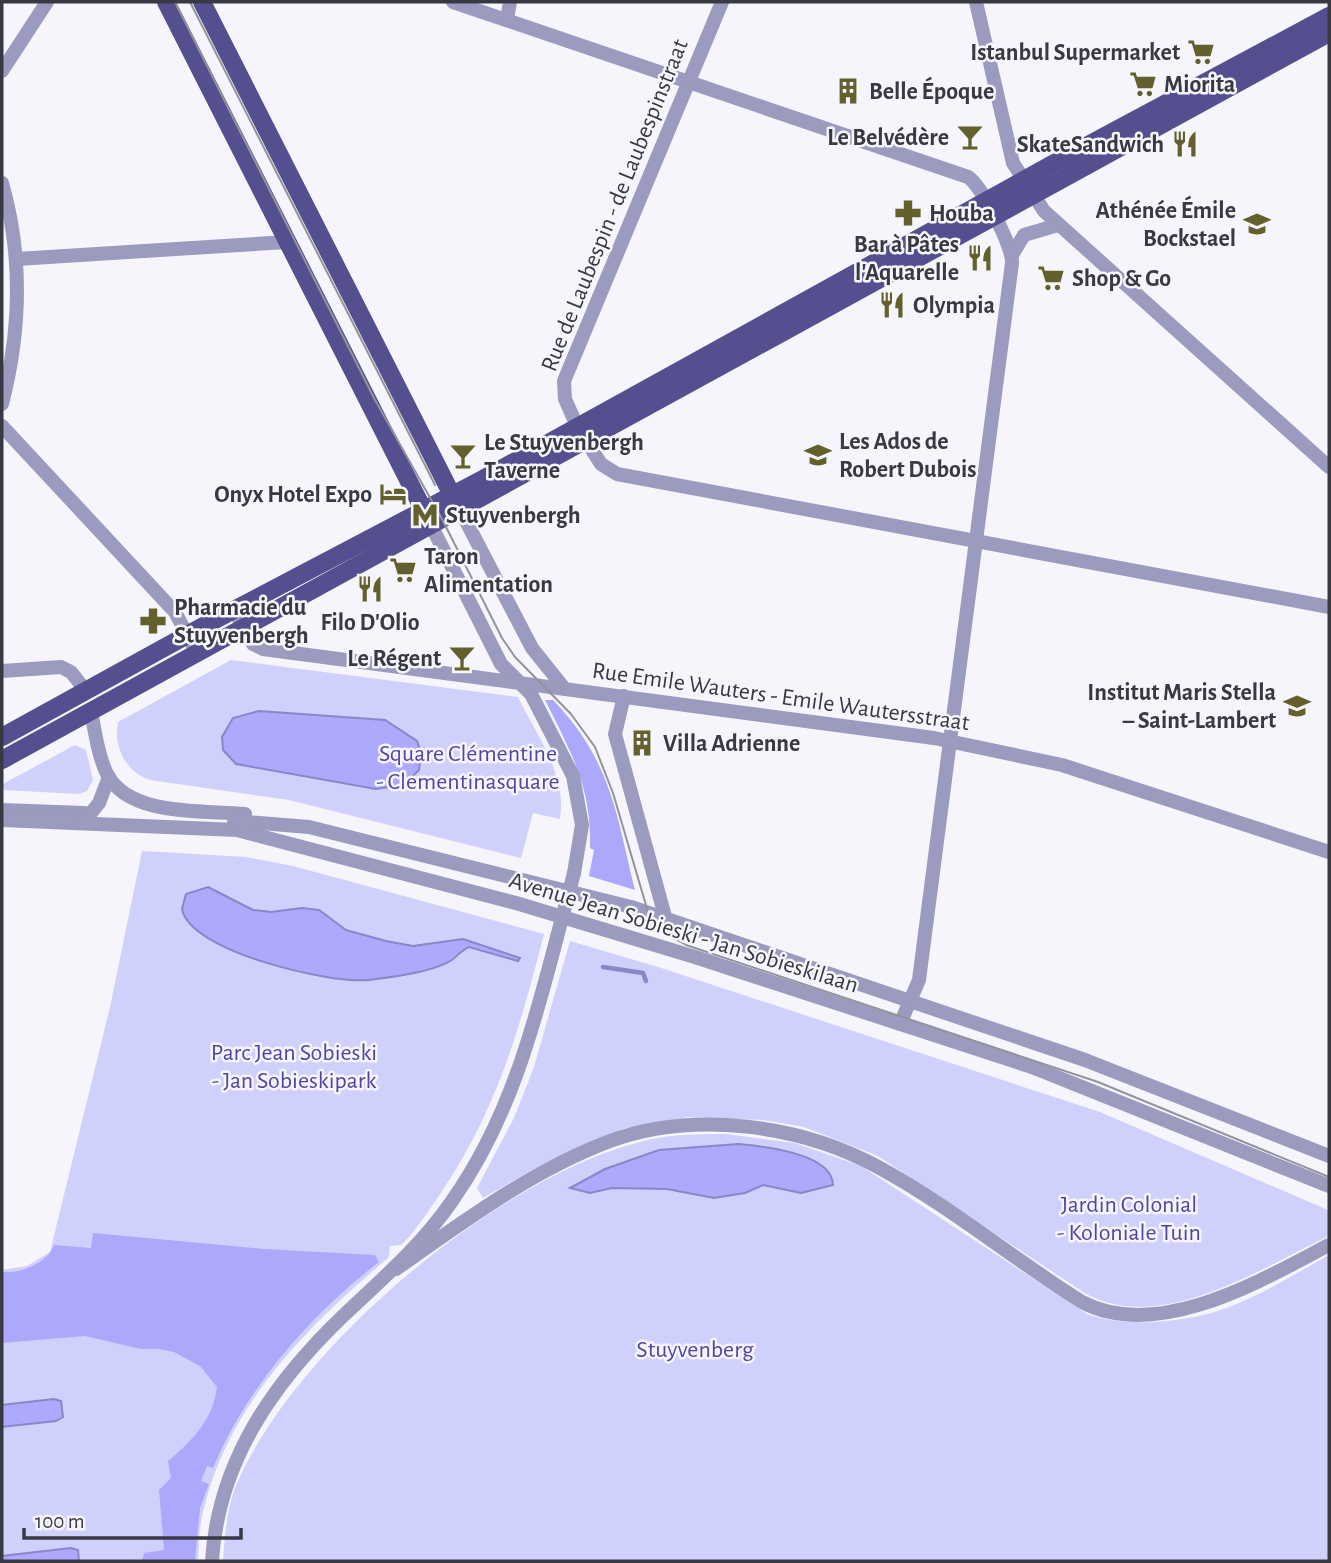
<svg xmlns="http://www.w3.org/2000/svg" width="1331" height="1563" font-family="'Alegreya Sans',sans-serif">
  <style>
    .green { fill: #d0d0fc }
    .forest { fill: #aca8fb }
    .water { fill: #ada9fd; stroke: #8a87c6; stroke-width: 2 }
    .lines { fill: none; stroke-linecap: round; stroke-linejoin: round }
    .stream { stroke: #8a87c6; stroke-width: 4.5 }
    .minor { stroke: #9b9bbf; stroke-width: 14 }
    .major { stroke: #544f8e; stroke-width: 18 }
    .tram { stroke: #93939b; stroke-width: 2 }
    .minor-bridge { stroke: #9b9bbf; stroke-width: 14 }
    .labels { text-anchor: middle; stroke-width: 5; stroke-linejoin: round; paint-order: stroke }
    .poi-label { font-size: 24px; font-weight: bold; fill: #393944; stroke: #f5f5fb; text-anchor: start }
    .street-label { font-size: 24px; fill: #393944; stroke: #f5f5fb }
    .park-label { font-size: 24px; fill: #5244a4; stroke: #f5f5fb }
  </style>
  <rect width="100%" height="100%" fill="#f5f5fb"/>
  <g class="green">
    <path d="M 231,660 L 518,697 C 537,736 567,775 560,819 L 533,813 L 521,858 L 289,800 L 150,780 C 126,772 113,747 118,722 Z"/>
    <path d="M 75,745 L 86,750 L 93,780 L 87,791 L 79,794 L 3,790 L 3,784 Z"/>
    <path d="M 142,851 L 246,857 L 293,866 L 544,934 C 513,1055 488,1135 410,1236 L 401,1245 L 390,1246 L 389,1257 C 310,1324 229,1403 204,1508 C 199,1525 199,1544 198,1561 L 2,1561 L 2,1270 L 27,1266 L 50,1252 L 110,1007 Z"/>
    <path d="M 570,941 L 658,967 L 1100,1112 L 1328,1210 L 1329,1236 C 1260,1268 1159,1337 1083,1292 L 878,1156 L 804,1127 L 763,1120 L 688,1117 L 622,1129 L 534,1169 L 483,1198 L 477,1188 L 514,1118 L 534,1067 Z"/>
    <path d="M 726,1134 L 795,1143 L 861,1166 L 1087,1314 C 1128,1329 1194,1322 1234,1305 C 1267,1292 1298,1272 1329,1255 L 1329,1561 L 223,1561 C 225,1535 227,1507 237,1483 C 296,1348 494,1181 636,1143 C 666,1134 695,1134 726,1134 Z"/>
  </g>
  <g class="forest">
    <path d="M 545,700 L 553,700 C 611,760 616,813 635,890 L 589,876 L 594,850 L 590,848 C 592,788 571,752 545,700 Z"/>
    <path d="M 93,1233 L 264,1249 L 375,1255 L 379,1262 C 310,1315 247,1387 213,1468 L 207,1466 L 201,1481 L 209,1484 L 200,1508 L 195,1561 L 142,1561 L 144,1553 L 164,1550 L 159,1490 L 171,1478 L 168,1461 C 192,1441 213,1420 217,1387 L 200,1366 L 174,1352 L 159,1349 L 141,1349 L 85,1336 L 2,1343 L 2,1272 C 21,1274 47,1263 54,1245 L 91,1248 Z"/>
  </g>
  <g class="water">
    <path d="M 259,711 L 385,720 L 417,741 L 421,752 L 419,770 L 403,785 L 376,789 L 236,764 L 223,750 L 222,737 L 233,718 Z"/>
    <path d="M 208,887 L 253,910 L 271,912 L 302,908 L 319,910 L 346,930 L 386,941 L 413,946 L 463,939 L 520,958 L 518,961 L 469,947 C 462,950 458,955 452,960 C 434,972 391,977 369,980 C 331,984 190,952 182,909 L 186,894 Z"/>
    <path d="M 738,1144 C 761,1146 832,1153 833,1185 L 801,1193 L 763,1185 L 745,1193 L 714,1198 L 667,1189 L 612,1188 L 590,1193 L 570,1188 L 605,1169 L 659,1150 Z"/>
    <path d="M 54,1399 L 61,1401 L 63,1417 L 56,1421 L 2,1427 L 2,1405 Z"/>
    <path d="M 71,1548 L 78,1550 L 79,1561 L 2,1561 L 2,1556 Z"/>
  </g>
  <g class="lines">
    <path class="stream" d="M 603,967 L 643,973 L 646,981"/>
    <g class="minor">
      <path d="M 453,2 L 968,177 C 982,186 1013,247 1012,263 L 919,980 L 900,1024"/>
      <path d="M 976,2 L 1013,163 L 1044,211 L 1329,467"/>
      <path d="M 507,19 L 510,2"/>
      <path d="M 2,71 L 47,2"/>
      <path d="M 2,183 C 23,256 21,330 2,404"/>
      <path d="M 1012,255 L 1024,235 L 1058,225"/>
      <path d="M 17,259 L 287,242"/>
      <path d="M 2,426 L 175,612 L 197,653"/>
      <path d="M 577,426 L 565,399 L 564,381 L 722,2"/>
      <path d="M 585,439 L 601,464 L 617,474 L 1329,607"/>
      <path d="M 456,502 L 532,648 L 564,688"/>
      <path d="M 431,525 L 501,664 L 531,694 L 573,776 L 582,825 L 574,873"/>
      <path d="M 234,610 L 253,644 L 263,649 L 934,738 L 1062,765 L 1329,852"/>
      <path d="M 2,671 L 61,667 L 71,672 L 86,691"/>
      <path d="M 624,696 L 615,734 L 666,920"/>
      <path d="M 91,711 C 95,732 98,755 107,774 C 129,817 204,810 245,814"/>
      <path d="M 2,810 L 84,813"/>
      <path d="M 2,820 L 237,830 L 516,903 L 695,957 L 1032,1067 L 1329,1186"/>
      <path d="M 234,821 L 309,827 L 631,907 L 1085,1060 L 1329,1156"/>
      <path d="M 83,823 L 99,803 L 109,777"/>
      <path d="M 396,1269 C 464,1221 533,1170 610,1141 C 694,1110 801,1125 878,1167 C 950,1206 1013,1259 1082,1302 C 1158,1342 1262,1280 1329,1245"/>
      <path d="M 212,1561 C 218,1462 273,1383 343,1316 C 382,1279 421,1246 452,1201 C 508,1122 533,1030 557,937"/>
    </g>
    <g class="major">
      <path d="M 166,2 L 428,519"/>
      <path d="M 202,2 L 452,495"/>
      <path d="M 2,737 L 209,623 L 483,479 L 1051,165 L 1329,16"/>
      <path d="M 2,760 L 1329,33"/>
    </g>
    <g class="tram">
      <path d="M 175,2 L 375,400 L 442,519 L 502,638 L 515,657 L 571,714 L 595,747 L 613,793 L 648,912 L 663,932 L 686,945 L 1098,1082 L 1329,1177"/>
      <path d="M 190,2 L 435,485"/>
    </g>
    <path class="minor-bridge" d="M 557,937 L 574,873"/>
  </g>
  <defs>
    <g id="supermarket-bare" transform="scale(2.1)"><path d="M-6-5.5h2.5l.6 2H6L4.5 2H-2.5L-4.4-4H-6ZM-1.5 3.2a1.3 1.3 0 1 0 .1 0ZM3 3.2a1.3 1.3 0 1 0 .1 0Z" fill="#63602d" stroke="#f5f5fb" stroke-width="2.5" paint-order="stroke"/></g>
    <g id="building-bare" transform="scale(2.1)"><path d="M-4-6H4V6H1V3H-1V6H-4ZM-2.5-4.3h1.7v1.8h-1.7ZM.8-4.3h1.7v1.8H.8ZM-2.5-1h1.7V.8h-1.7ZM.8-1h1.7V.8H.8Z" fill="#63602d" stroke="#f5f5fb" stroke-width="2.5" paint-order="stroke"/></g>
    <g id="bar-bare" transform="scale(2.1)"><path d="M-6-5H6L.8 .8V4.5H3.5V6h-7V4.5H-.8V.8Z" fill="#63602d" stroke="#f5f5fb" stroke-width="2.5" paint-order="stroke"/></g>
    <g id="restaurant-bare" transform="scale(2.1)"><path d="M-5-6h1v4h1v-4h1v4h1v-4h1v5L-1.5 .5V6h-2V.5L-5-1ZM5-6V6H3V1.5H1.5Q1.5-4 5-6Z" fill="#63602d" stroke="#f5f5fb" stroke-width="2.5" paint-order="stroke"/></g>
    <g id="pharmacy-bare" transform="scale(2.1)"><path d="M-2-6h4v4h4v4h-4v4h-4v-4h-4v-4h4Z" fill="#63602d" stroke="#f5f5fb" stroke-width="2.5" paint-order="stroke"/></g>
    <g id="school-bare" transform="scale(2.1)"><path d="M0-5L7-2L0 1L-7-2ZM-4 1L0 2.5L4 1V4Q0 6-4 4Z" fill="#63602d" stroke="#f5f5fb" stroke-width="2.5" paint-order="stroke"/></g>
    <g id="hotel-bare" transform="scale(2.1)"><path d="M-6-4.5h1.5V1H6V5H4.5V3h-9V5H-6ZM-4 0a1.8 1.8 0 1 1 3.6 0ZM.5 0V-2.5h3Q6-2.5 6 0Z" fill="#63602d" stroke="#f5f5fb" stroke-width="2.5" paint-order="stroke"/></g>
    <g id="metro-bare" transform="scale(2.1)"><path d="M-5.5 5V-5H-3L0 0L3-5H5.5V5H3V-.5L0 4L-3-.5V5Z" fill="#63602d" stroke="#f5f5fb" stroke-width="2.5" paint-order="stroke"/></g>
  </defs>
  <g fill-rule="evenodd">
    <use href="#supermarket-bare" x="1201" y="52"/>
    <use href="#supermarket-bare" x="1143" y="84"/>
    <use href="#building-bare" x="848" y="91"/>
    <use href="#bar-bare" x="970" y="137"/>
    <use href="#restaurant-bare" x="1185" y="144"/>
    <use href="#pharmacy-bare" x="908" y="213"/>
    <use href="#school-bare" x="1257" y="224"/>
    <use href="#restaurant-bare" x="980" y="258"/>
    <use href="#supermarket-bare" x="1051" y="278"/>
    <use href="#restaurant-bare" x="892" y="305"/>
    <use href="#school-bare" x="818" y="455"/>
    <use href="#bar-bare" x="463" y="456"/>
    <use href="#hotel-bare" x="393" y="494"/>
    <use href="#metro-bare" x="425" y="515"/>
    <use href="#supermarket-bare" x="403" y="570"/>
    <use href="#restaurant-bare" x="370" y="589"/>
    <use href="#pharmacy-bare" x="153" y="621"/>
    <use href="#bar-bare" x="462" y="658"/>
    <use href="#school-bare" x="1297" y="706"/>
    <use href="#building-bare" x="642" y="743"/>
  </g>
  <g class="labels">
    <g class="poi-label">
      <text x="1180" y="60" text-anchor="end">Istanbul Supermarket</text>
      <text x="1164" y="92">Miorita</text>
      <text x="869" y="99">Belle Époque</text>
      <text x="949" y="145" text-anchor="end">Le Belvédère</text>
      <text x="1164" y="152" text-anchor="end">SkateSandwich</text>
      <text x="1236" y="218" text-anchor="end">Athénée Émile<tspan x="1236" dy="28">Bockstael</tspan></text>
      <text x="929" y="221">Houba</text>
      <text x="959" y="252" text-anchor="end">Bar à Pâtes<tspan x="959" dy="28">l'Aquarelle</tspan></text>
      <text x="1072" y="286">Shop &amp; Go</text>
      <text x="913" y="313">Olympia</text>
      <text x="839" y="449">Les Ados de<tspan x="839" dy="28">Robert Dubois</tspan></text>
      <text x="484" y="450">Le Stuyvenbergh<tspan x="484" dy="28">Taverne</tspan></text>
      <text x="372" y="502" text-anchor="end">Onyx Hotel Expo</text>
      <text x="446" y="523">Stuyvenbergh</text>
      <text x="424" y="564">Taron<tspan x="424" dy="28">Alimentation</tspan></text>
      <text x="174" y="615">Pharmacie du<tspan x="174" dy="28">Stuyvenbergh</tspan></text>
      <text x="370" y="630" text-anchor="middle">Filo D'Olio</text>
      <text x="441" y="666" text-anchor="end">Le Régent</text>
      <text x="1276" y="700" text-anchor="end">Institut Maris Stella<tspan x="1276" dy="28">– Saint-Lambert</tspan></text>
      <text x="663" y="751">Villa Adrienne</text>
    </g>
    <g class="street-label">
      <text transform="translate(614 205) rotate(-68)" y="8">Rue de Laubespin - de Laubespinstraat</text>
      <text transform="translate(781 696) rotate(8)" y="8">Rue Emile Wauters - Emile Wautersstraat</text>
      <text transform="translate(684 932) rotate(17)" y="8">Avenue Jean Sobieski - Jan Sobieskilaan</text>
    </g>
    <g class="park-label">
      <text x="468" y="761">Square Clémentine<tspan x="468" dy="28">- Clementinasquare</tspan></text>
      <text x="294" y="1060">Parc Jean Sobieski<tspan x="294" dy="28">- Jan Sobieskipark</tspan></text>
      <text x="1129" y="1212">Jardin Colonial<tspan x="1129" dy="28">- Koloniale Tuin</tspan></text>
      <text x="695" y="1357">Stuyvenberg</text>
    </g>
  </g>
  <rect width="1331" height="1563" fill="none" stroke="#393944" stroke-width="7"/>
  <path d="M24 1528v10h217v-10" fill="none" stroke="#393944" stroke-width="3.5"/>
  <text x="35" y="1528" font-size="21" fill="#393944" stroke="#f5f5fb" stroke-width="5" paint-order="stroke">100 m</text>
</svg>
